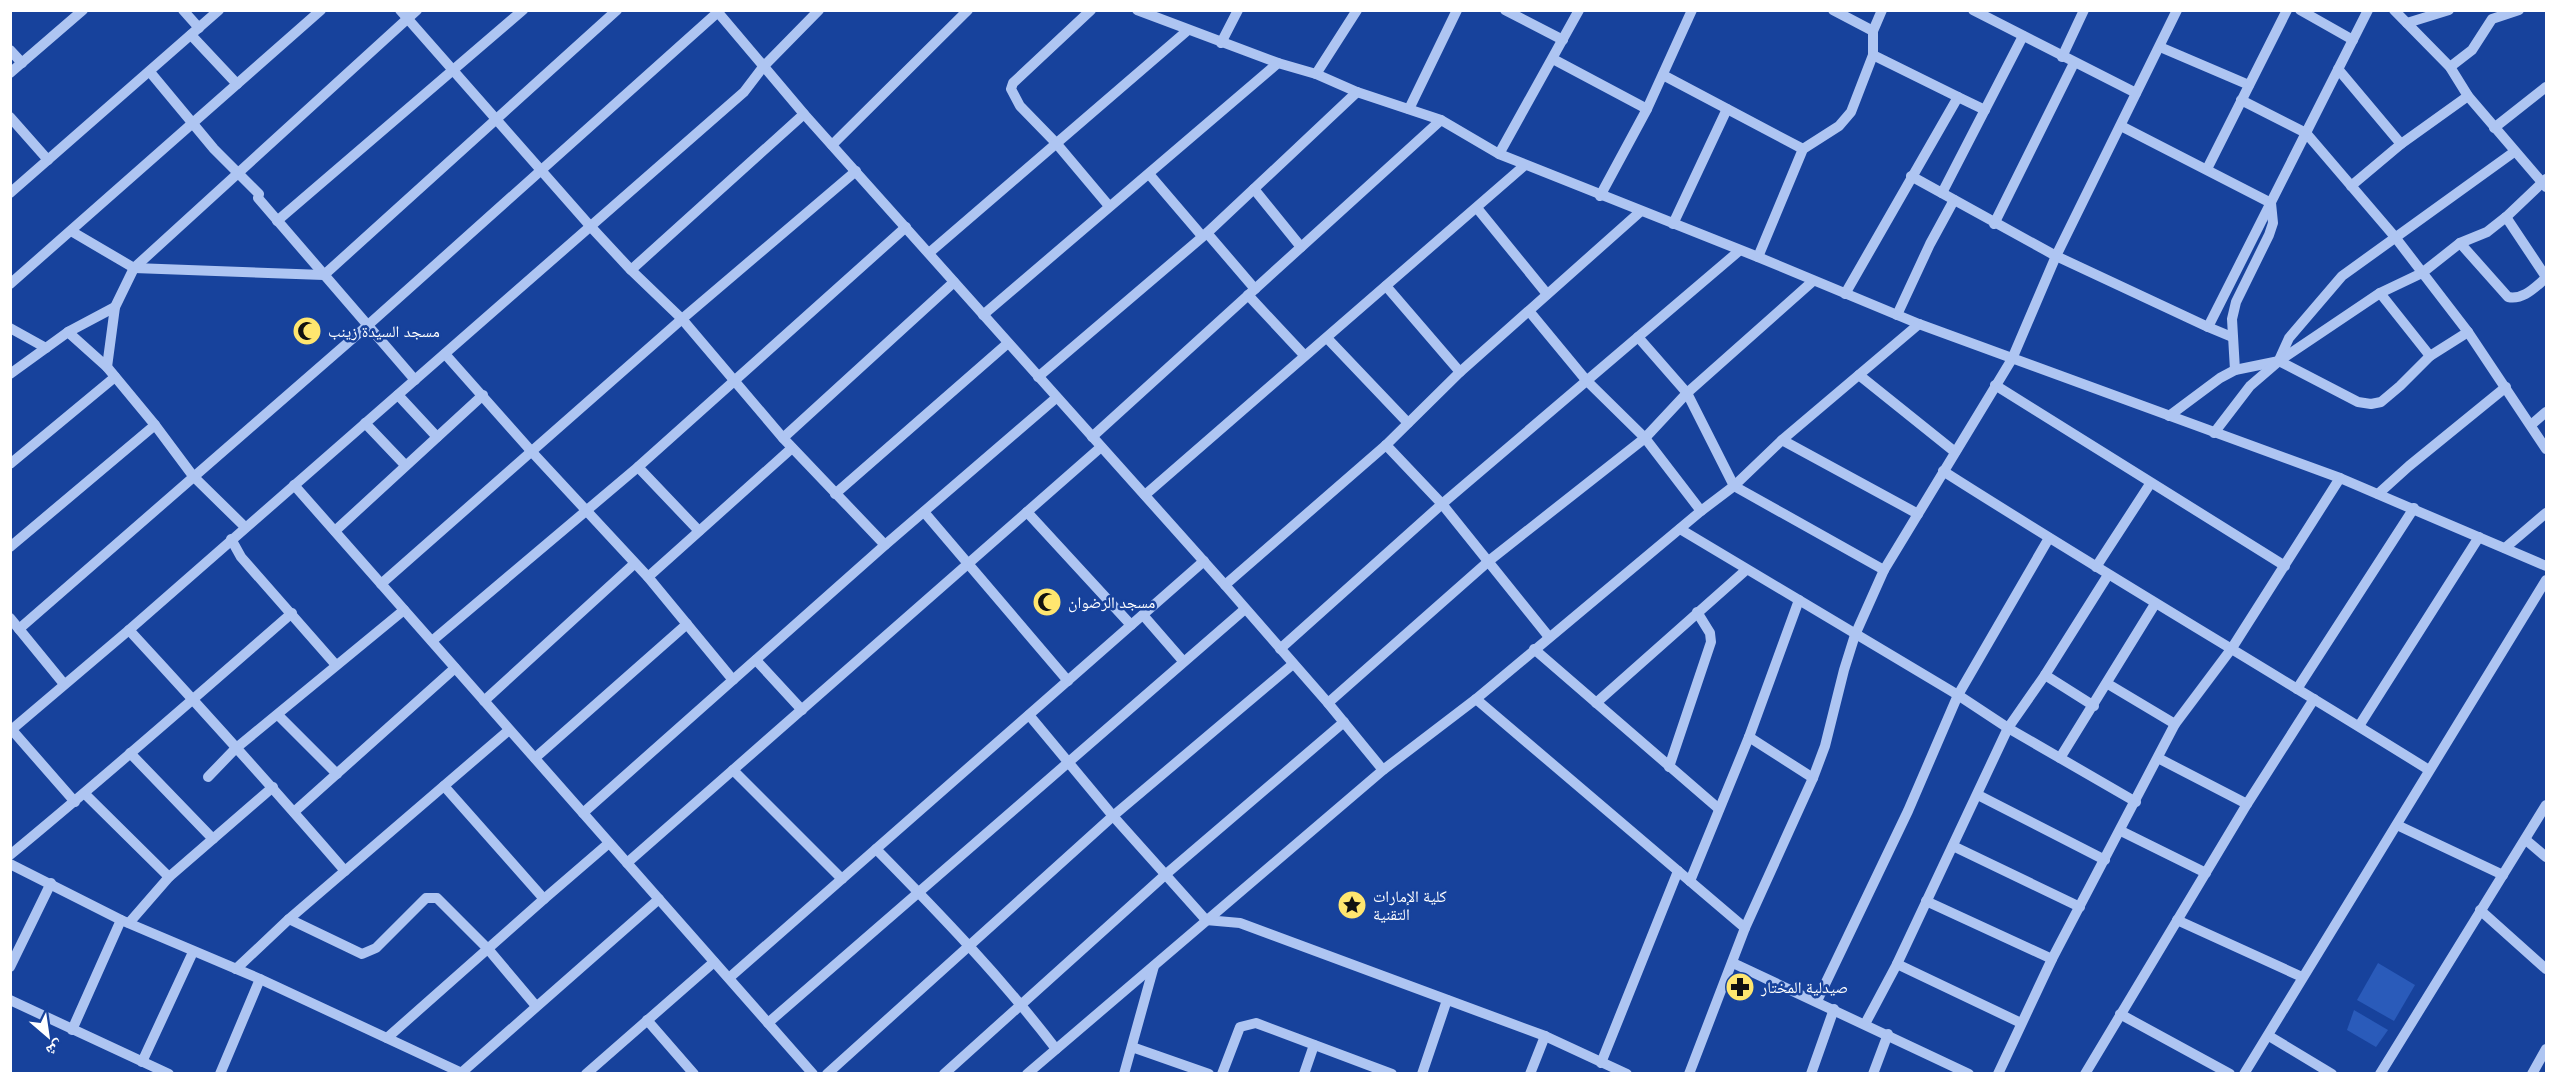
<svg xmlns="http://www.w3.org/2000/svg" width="2557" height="1084" font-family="'PT Sans','Noto Naskh Arabic',sans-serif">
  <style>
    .green { fill: #2a5bba }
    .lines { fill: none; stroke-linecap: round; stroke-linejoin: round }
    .minor { stroke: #aec5f2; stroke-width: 10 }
    .labels { text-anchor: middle; stroke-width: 5; stroke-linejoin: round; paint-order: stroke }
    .poi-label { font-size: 16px; fill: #fff; stroke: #17429c; text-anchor: start }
  </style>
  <rect width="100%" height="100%" fill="#17429c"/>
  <g class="green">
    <path d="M 2378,963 L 2415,985 L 2394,1021 L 2357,1000 Z"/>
    <path d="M 2354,1010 L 2388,1030 L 2376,1047 L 2347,1030 Z"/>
  </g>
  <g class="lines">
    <g class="minor">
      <path d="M 183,10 L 199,28"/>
      <path d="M 400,10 L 591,227 L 631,270 L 682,319 L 783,438 L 885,545"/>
      <path d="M 716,10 L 804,114 L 1225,585 L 1328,703 L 1383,770"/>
      <path d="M 1091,10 L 1013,83 L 1011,89 L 1020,106 L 1056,143 L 1109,206"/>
      <path d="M 1137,10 L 1278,63 L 1316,74 L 1357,92 L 1441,120 L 1499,154 L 1758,257 L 1919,324 L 2340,478 L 2546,566"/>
      <path d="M 1505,10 L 1563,40"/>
      <path d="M 1833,10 L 1873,31"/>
      <path d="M 1973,10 L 2136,93"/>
      <path d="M 2300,10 L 2353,40"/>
      <path d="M 2394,10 L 2450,67 L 2468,96 L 2546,187"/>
      <path d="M 2407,23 L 2449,10"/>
      <path d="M 191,35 L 237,84"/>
      <path d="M 1221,43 L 1238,10"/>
      <path d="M 2160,47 L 2249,85"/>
      <path d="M 10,50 L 22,63"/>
      <path d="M 1873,55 L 1958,97"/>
      <path d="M 2062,57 L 2084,10"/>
      <path d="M 1553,59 L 1647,109"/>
      <path d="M 2450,67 L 2472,50 L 2492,19 L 2519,10"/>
      <path d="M 2338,69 L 2401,144"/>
      <path d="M 150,72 L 214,149 L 259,194 L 258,198 L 415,380"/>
      <path d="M 10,73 L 83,10"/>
      <path d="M 1316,74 L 1357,10"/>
      <path d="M 1663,75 L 1803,149"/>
      <path d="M 2241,100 L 2306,133 L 2395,237 L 2468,332 L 2546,449"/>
      <path d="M 1409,109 L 1457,10"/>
      <path d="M 10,117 L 48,160"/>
      <path d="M 2121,126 L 2271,203 L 2273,223 L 2269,235 L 2236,302 L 2232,319 L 2235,370"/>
      <path d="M 2494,128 L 2546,87"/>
      <path d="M 832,145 L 968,10"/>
      <path d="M 1499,154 L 1579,10"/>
      <path d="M 2207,169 L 2287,10"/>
      <path d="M 1149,174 L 1202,236"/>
      <path d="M 1911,176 L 2056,256 L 2208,327 L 2368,10"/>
      <path d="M 2351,186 L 2401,144 L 2468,96"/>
      <path d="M 1254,189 L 1301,247"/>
      <path d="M 10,193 L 219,10"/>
      <path d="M 1942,193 L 2023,36"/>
      <path d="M 1600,196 L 1647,109 L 1692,10"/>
      <path d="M 1477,208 L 1547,294"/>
      <path d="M 2506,217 L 2546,277"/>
      <path d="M 277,221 L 523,10"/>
      <path d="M 1673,224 L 1727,109"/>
      <path d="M 1994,224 L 2074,63"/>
      <path d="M 71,231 L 134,268 L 324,275 L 617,10"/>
      <path d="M 1207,233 L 1255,289"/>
      <path d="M 2460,243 L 2508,297 C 2524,300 2535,287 2546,278"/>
      <path d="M 929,253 L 1188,30"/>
      <path d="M 1758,257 L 1803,149 L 1839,126 L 1851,112 L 1873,55 L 1873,31 L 1882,10"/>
      <path d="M 631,270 L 804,114"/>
      <path d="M 10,284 L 321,10"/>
      <path d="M 1386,286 L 1460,372"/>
      <path d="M 2380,293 L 2430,356"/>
      <path d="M 1845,294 L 1958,97 L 1985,110"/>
      <path d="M 1248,295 L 1304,355"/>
      <path d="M 1529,311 L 1586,380 L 1645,438 L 1701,511"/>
      <path d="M 983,315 L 1278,63"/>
      <path d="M 1897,315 L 1930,244 L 1954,200"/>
      <path d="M 2208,327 L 2232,337"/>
      <path d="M 10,328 L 46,348"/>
      <path d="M 68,332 L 115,307"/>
      <path d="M 1638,337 L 1687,393 L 1734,486 L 1884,570"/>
      <path d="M 1327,338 L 1408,423"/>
      <path d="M 445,354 L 532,452 L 648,577 L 733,680"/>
      <path d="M 2279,360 L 2289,338 L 2342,276 L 2514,152"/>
      <path d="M 107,367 L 155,425 L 193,476 L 245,527"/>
      <path d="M 10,374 L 68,332 L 107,367 L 115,307 L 134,268 L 417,10"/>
      <path d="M 1859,375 L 1955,452"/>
      <path d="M 1038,377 L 1207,233 L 1357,92"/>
      <path d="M 1995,385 L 2285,566"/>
      <path d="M 398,395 L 437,437"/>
      <path d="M 2169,416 L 2220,378 L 2235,370 L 2279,361 L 2358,402 L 2371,404 L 2381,402 L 2400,386 L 2430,356 L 2468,332"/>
      <path d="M 365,423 L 405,465"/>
      <path d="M 2531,425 L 2546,412"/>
      <path d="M 2214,433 L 2250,386 L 2279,361 L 2380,293 L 2422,273 L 2460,243 L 2487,232 L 2506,217 L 2546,179"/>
      <path d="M 1092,437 L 1441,120"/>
      <path d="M 783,438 L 954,282"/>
      <path d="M 1782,440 L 1918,514"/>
      <path d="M 1386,445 L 1442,504 L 1549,637"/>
      <path d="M 10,464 L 115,377"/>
      <path d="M 638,467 L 699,531"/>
      <path d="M 1943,471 C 2103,573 2267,669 2429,770"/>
      <path d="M 294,485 L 813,1074"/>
      <path d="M 835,494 L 1008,343"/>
      <path d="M 2378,494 L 2409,466 L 2506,387"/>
      <path d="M 1145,495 L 1525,165"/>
      <path d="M 924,512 L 1068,681"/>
      <path d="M 1027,512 L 1131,625"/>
      <path d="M 1680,529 L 1958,695 L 2008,728 L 2136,802"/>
      <path d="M 335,531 L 483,395"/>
      <path d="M 231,539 L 241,557 L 335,664"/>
      <path d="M 10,547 L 155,425"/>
      <path d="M 2505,548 L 2546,513"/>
      <path d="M 2096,567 L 2150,484"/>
      <path d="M 648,577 L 792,448"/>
      <path d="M 381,584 L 682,319 L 856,171"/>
      <path d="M 1225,585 L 1386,445 L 1460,372 L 1641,211"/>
      <path d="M 1143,615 L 1183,661"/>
      <path d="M 10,618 L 19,629"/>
      <path d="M 129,630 C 202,709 274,789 345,871"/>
      <path d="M 432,641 L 638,467 L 906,227"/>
      <path d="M 1280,649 L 1442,504 L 1739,251"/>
      <path d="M 1534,649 L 1719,809"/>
      <path d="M 756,660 L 802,710"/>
      <path d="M 2045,675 L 2094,706"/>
      <path d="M 64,684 L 19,629 L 367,326 L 718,12"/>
      <path d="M 2108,684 L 2175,724"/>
      <path d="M 2297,689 L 2414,508"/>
      <path d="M 1476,699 L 1745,928"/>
      <path d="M 484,701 L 634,564"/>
      <path d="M 1328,703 L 1490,560 L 1645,438 L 1687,393 L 1813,281"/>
      <path d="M 1596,703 L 1746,570"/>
      <path d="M 278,715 L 337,774"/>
      <path d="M 1029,715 L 1113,816 L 1206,920 L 1240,923 L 1545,1036 L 1627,1074"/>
      <path d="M 2359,726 L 2479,537"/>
      <path d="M 12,730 L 75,802"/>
      <path d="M 10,731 L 129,630 L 744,92 L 763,67 L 819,10"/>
      <path d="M 1749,737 L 1813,778"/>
      <path d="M 130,753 L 213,839"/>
      <path d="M 535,758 L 687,624"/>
      <path d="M 2060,758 L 2155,604"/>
      <path d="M 2158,758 L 2247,804"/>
      <path d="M 1669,767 L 1711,642 L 1710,633 L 1697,612"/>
      <path d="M 733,770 L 842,879"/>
      <path d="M 208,777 L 235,749 L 404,610"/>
      <path d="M 85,794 L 169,877"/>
      <path d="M 1978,795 L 2105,860"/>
      <path d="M 294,812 L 455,668"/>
      <path d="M 583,813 L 885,545 L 1056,398"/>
      <path d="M 2397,825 L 2503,875"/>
      <path d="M 2121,831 L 2206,873"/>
      <path d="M 2526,840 L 2546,857"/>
      <path d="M 1953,846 L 2080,907"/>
      <path d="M 876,849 C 939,913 1001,977 1056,1049"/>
      <path d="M 10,855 C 106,776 199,694 292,613"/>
      <path d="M 627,863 L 1101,447"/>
      <path d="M 10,864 L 121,920 L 260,979 L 464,1074"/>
      <path d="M 1690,881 L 1749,737 L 1799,600"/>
      <path d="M 544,899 L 609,843"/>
      <path d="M 1926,901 L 2052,959"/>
      <path d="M 2480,910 L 2546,969"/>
      <path d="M 289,919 L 362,954 L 376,948 L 426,898 L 437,898 L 488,949 L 536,1006"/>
      <path d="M 2177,920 L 2302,977"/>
      <path d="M 129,923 L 169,877 L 273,787"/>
      <path d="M 1733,963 L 1969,1074"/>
      <path d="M 1897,964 L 2021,1023"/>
      <path d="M 10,967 L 51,883"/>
      <path d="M 236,969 L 289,919 L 509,730"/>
      <path d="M 729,978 L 1204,561"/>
      <path d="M 10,1000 L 169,1074"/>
      <path d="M 1817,1001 L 1908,811 L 1958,695 L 2049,538"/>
      <path d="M 2120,1014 L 2230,1074"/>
      <path d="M 647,1020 L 694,1074"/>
      <path d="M 768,1023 L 1245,609"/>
      <path d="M 1865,1024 L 1897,964 L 2008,728 L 2045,675 L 2108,575"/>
      <path d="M 72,1030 L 121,920"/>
      <path d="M 2269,1036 L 2332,1074"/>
      <path d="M 387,1038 L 544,899 L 444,786"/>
      <path d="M 1132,1047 L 1209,1074"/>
      <path d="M 142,1062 L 193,952"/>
      <path d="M 1601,1063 L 1678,871"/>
      <path d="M 220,1074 L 260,979"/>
      <path d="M 460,1074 L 659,899"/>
      <path d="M 586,1074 L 714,962"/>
      <path d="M 827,1074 L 1113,816 L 1293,664"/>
      <path d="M 944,1074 L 1165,875 L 1344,722"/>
      <path d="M 1027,1074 L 1383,770 L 1476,699 L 1701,511 L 1734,486 L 1782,440 L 1919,324"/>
      <path d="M 1124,1074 L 1154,966"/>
      <path d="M 1222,1074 L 1240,1027 L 1256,1023 L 1392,1074"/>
      <path d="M 1304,1074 L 1314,1045"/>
      <path d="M 1422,1074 L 1447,1000"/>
      <path d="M 1530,1074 L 1545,1036"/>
      <path d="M 1689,1074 L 1745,928 L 1813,778 L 1825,746 L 1844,670 L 1855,635 L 1884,570 L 2012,359 L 2056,256 L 2177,10"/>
      <path d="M 1811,1074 L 1834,1009"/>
      <path d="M 1873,1074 L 1888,1034"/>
      <path d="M 1998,1074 L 2052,959 L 2175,724 L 2232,648 L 2340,478"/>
      <path d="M 2085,1074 L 2247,804 L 2314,699"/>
      <path d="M 2244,1074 L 2546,580"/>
      <path d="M 2380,1074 L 2546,805"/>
      <path d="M 2532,1074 L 2546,1049"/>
    </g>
  </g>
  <defs>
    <g id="mosque-disc" transform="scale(1.5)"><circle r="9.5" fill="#ffe66f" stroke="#17429c"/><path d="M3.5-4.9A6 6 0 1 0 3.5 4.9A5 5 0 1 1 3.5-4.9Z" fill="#111"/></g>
    <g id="sight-disc" transform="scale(1.5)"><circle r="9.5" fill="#ffe66f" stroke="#17429c"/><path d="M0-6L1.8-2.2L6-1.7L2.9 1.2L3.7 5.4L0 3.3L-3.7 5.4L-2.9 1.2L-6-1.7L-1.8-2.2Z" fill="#111"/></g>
    <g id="pharmacy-disc" transform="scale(1.5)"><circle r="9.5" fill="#ffe66f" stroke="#17429c"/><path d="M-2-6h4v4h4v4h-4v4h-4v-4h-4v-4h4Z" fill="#111"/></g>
  </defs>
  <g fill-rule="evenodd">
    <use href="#mosque-disc" x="307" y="331"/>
    <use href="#mosque-disc" x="1047" y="602"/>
    <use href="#sight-disc" x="1352" y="905"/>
    <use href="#pharmacy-disc" x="1740" y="987"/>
  </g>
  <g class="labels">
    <g class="poi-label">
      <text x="328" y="337">مسجد السيدة زينب</text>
      <text x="1068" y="608">مسجد الرضوان</text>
      <text x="1373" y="902">كلية الإمارات<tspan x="1373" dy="18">التقنية</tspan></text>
      <text x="1761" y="993">صيدلية المختار</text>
    </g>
  </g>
  <rect width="2557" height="1084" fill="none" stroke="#ffffff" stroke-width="24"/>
  <g transform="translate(48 1036) rotate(151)" stroke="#17429c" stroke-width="4.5" paint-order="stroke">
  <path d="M0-4.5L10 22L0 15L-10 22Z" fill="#ffffff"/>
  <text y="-9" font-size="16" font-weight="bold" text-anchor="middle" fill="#ffffff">ش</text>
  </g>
</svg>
